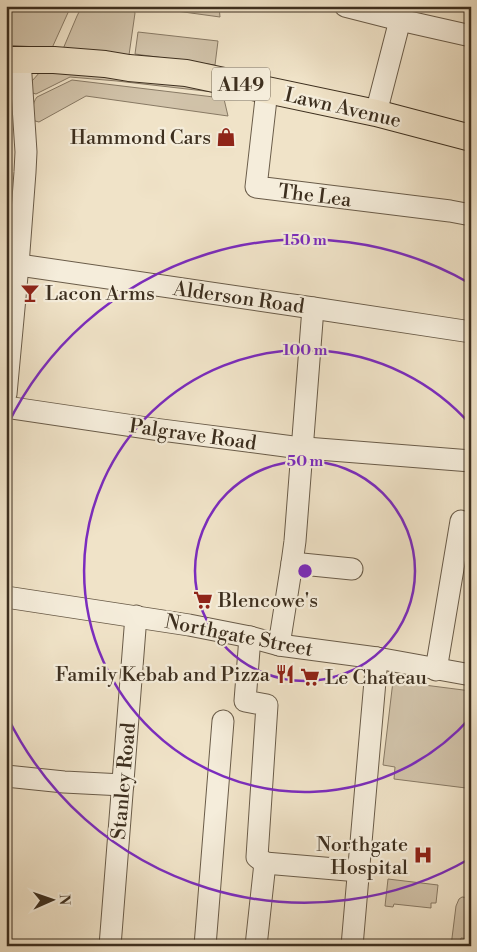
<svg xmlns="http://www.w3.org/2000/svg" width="477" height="952" font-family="'Libre Bodoni',serif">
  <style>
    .green { fill: #d2c4ab; stroke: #887a65 }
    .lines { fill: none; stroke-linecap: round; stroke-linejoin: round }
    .minor-casing { stroke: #6a5c49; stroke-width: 23 }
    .major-casing { stroke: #3d2f1f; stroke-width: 28 }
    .minor { stroke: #f5eddb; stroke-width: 21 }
    .major { stroke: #f0e3c8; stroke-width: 26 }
    .ring { fill: none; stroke: #7b2cbf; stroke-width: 2.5 }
    .labels { text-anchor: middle; stroke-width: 4.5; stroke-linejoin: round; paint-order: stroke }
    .shield { fill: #f5eddb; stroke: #746857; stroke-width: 1 }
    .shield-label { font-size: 19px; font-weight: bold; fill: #3d2f1f }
    .street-label { font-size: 20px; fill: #3d2f1f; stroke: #f5eddb }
    .poi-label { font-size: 20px; fill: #3d2f1f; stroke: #f5eddb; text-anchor: end }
    .centre { fill: #7b2cbf; stroke: #f5eddb; stroke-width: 2.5 }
    .ring-label { font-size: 15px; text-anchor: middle; font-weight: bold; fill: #7b2cbf; stroke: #f5eddb; stroke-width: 4.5; stroke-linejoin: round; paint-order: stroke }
  </style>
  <rect width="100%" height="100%" fill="#f0e3c8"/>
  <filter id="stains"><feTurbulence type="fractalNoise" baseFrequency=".004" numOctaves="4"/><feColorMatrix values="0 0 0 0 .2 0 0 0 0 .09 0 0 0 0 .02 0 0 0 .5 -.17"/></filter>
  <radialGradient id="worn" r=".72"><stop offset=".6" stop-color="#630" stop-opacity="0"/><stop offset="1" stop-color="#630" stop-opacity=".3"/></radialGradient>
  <g class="green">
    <path d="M 6,6 L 71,6 L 52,48 L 6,45 Z"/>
    <path d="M 82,6 L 132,6 L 135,13 L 129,55 L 63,49 L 77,16 Z"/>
    <path d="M 168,6 L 219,6 L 220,17 L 169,10 Z"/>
    <path d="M 138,32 L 218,41 L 215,65 L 135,54 Z"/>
    <path d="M 40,72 L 184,83 L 222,93 L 117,81 L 70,77 L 36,94 L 29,92 L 32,81 Z"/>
    <path d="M 72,80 L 222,98 L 224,99 L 228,116 L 86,96 L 39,122 L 35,121 C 32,113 32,103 37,97 Z"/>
    <path d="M 393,681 L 471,691 L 471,750 L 466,788 L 394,779 L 395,767 L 383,765 Z"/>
    <path d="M 388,879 L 438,885 L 436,903 L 431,903 L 431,908 L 394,904 L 393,907 L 385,906 Z"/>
    <path d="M 462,897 L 471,898 L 471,939 L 461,938 L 460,946 L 451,946 L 456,906 L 459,899 Z"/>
  </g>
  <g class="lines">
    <g class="minor-casing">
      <g id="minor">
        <path d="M 345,6 L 400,20 L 471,36"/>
        <path d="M 267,90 L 256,187 L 450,211 L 471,215"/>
        <path d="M 376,113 L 400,20"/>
        <path d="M 6,263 L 313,308 L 471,332"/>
        <path d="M 6,394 L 18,265 L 25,172 L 26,152 L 20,60"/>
        <path d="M 6,407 L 154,429 L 293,447 L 471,461"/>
        <path d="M 292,563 L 352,569"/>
        <path d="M 6,597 L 189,625 L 250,637 L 279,645 L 377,658 L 471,675"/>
        <path d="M 250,637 L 245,701 L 267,705 L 257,857 L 265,863"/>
        <path d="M 279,645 L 292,563 L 295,541 L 313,308"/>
        <path d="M 436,670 L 461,521"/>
        <path d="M 6,776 L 64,782 L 123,785"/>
        <path d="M 265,863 L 359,871"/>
        <path d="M 110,946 L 136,616"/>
        <path d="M 205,946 L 223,721"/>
        <path d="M 256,946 L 265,863"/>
        <path d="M 352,946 L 377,658"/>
      </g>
    </g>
    <g class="major-casing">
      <path id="major" d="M 6,60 L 54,60 L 105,64 L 129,68 L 186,73 L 376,113 L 471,138"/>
    </g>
    <use href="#minor" class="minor"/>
    <use href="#major" class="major"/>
  </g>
  <g class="ring">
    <circle cx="305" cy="571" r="110"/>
    <path d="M471 717A221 221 0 1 1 471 425"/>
    <path d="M471 858A331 331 0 0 1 7 716M7 426A331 331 0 0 1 471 284"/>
  </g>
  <defs>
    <g id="shop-bare" transform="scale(1.5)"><path d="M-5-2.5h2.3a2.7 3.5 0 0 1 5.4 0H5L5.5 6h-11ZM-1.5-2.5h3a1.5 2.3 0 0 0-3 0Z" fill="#8f2418" stroke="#f5eddb" stroke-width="2.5" paint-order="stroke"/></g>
    <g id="bar-bare" transform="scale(1.5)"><path d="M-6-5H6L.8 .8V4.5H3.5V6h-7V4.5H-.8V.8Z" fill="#8f2418" stroke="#f5eddb" stroke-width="2.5" paint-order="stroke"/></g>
    <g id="supermarket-bare" transform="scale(1.5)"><path d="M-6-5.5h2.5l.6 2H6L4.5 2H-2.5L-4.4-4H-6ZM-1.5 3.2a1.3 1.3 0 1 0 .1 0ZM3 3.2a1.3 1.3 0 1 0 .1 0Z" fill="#8f2418" stroke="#f5eddb" stroke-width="2.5" paint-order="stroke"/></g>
    <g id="restaurant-bare" transform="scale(1.5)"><path d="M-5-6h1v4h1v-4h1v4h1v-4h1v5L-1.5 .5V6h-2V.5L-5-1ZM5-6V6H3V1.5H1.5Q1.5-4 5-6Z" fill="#8f2418" stroke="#f5eddb" stroke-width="2.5" paint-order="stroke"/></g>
    <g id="hospital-bare" transform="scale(1.5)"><path d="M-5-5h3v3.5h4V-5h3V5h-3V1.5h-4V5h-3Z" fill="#8f2418" stroke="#f5eddb" stroke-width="2.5" paint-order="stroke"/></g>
  </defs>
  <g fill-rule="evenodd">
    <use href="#shop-bare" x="226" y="137"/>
    <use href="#bar-bare" x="30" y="293"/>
    <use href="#supermarket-bare" x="203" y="600"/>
    <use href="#restaurant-bare" x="285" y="674"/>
    <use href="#supermarket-bare" x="310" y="677"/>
    <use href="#hospital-bare" x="423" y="855"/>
  </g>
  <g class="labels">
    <rect class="shield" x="212" y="67.5" width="58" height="33" rx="4"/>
    <g class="shield-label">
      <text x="241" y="91">A149</text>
    </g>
    <g class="street-label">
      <text transform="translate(343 107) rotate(13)" y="7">Lawn Avenue</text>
      <text transform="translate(315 195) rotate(7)" y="7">The Lea</text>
      <text transform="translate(239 297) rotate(8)" y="7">Alderson Road</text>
      <text transform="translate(193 434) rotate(8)" y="7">Palgrave Road</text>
      <text transform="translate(239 635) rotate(11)" y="7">Northgate Street</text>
      <text transform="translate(123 781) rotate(-85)" y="7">Stanley Road</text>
    </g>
    <g class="poi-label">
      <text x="211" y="144">Hammond Cars</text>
      <text x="45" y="300" text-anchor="start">Lacon Arms</text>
      <text x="218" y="607" text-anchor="start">Blencowe's</text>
      <text x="270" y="681">Family Kebab and Pizza</text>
      <text x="325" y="684" text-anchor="start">Le Chateau</text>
      <text x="408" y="851">Northgate<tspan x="408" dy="23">Hospital</tspan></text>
    </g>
  </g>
  <circle cx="305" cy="571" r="8" class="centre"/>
  <g class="ring-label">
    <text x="305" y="245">150 m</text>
    <text x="305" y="355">100 m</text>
    <text x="305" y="466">50 m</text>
  </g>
  <rect width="477" height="952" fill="none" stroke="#f0e3c8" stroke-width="25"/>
  <rect x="8" y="8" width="462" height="937" fill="none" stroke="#3d2f1f" stroke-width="2.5"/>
  <rect x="12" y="12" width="452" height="927" fill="none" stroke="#3d2f1f"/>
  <g transform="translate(52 900) rotate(88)" stroke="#f5eddb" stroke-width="4" paint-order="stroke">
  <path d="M0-4L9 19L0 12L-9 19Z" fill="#3d2f1f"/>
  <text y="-8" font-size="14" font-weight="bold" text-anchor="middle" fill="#3d2f1f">N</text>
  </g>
  <rect width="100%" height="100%" filter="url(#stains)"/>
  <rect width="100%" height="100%" fill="url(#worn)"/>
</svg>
